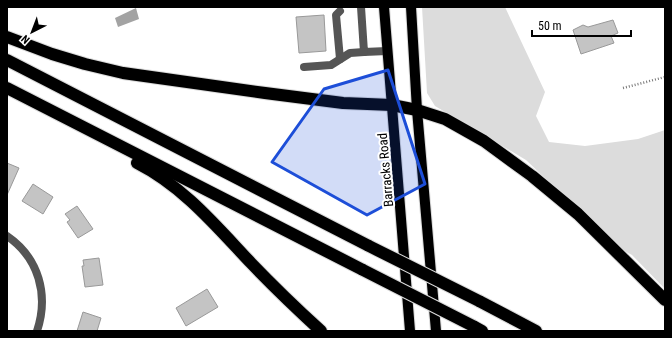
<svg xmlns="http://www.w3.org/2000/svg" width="672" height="338" font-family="'Roboto Condensed',sans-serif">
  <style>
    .green { fill: #dcdcdc }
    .water { fill: #a3a3a3 }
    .building { fill: #c4c4c4; stroke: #999 }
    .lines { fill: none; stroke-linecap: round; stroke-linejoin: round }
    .primary-casing { stroke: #dbdbdb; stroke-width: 12 }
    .highway-casing { stroke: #dbdbdb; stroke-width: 14 }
    .path { stroke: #777; stroke-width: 2.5; stroke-dasharray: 1 2; stroke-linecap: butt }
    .lane { stroke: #555; stroke-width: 8 }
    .street { stroke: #555; stroke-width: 8 }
    .primary { stroke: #000; stroke-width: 10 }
    .highway { stroke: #000; stroke-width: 12 }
    .highway-bridge-casing { stroke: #dbdbdb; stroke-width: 14; stroke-linecap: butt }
    .highway-bridge { stroke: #000; stroke-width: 12 }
    .marked { fill: #1d4ed8; fill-opacity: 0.2; stroke: #1d4ed8; stroke-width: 3; stroke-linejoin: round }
    .labels { text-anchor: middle; stroke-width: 4; stroke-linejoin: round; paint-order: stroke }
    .street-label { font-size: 13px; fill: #000; stroke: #fff }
  </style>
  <rect width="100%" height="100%" fill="#fff"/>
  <path class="green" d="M 422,7 L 505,7 L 545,92 L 536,116 L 549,142 L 585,146 L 638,139 L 665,130 L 665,289 L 632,255 L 617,247 L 526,160 L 435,106 L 427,93 Z"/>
  <path class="water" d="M 136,8 L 139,19 L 118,27 L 115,18 Z"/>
  <g class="building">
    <path d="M 324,15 L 326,51 L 299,53 L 296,17 Z"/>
    <path d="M 613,20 L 618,33 L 611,36 L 614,43 L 581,54 L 573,30 L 583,25 L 588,27 Z"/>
    <path d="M 7,163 L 19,168 L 7,195 Z"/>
    <path d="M 33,184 L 53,197 L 43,214 L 22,201 Z"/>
    <path d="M 77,206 L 93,229 L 78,238 L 67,222 L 70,220 L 65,214 Z"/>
    <path d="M 99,258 L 103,285 L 85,287 L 82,266 L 84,266 L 83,260 Z"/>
    <path d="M 207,289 L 218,307 L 186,326 L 176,308 Z"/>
    <path d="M 83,312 L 101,318 L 97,331 L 77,331 Z"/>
  </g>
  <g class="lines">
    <g class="primary-casing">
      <g id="primary">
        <path d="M 384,7 L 410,331"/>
        <path d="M 411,7 L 417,110 L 436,331"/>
      </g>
    </g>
    <g class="highway-casing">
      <g id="highway">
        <path d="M 7,37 L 52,54 L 85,64 L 123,73 L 265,93 L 343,103 L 392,105 L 417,110 L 445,119 L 484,141 L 532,176 L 578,214 L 665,300"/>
        <path d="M 7,60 L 369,246"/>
        <path d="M 7,88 L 363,270"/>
        <path d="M 137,163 C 184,187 216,226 251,263 C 274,287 297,309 321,331"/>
        <path d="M 479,301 L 536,331"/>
        <path d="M 473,326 L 482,331"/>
      </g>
    </g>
    <path class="path" d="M 623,88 L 665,77"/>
    <g class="lane">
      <path d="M 361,7 L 364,52 L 387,51"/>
      <path d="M 340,59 L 336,15 L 340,11"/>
      <path d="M 304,67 L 331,65 L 350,53 L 364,52"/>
    </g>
    <path class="street" d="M 7,236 C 39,258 49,295 37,331"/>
    <use href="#primary" class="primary"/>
    <use href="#highway" class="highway"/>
    <g class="highway-bridge-casing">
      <g id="highway-bridge">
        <path d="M 369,246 L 479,301"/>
        <path d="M 363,270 L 473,326"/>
      </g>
    </g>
    <use href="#highway-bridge" class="highway-bridge"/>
  </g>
  <path class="marked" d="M 388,70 L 425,184 L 367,215 L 272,162 L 324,89 Z"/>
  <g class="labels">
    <g class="street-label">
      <text transform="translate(385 170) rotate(-95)" y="5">Barracks Road</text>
    </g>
  </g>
  <rect width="672" height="338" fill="none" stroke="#000000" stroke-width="16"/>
  <g transform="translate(32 32) rotate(222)" stroke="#ffffff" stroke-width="3" paint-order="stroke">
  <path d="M0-3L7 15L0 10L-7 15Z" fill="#000000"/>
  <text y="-6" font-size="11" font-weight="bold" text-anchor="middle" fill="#000000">N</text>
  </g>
  <path d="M532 30v6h99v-6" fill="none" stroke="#000000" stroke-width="2"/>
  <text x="538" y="30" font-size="12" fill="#000000" stroke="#ffffff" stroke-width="3" paint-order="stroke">50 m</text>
</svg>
